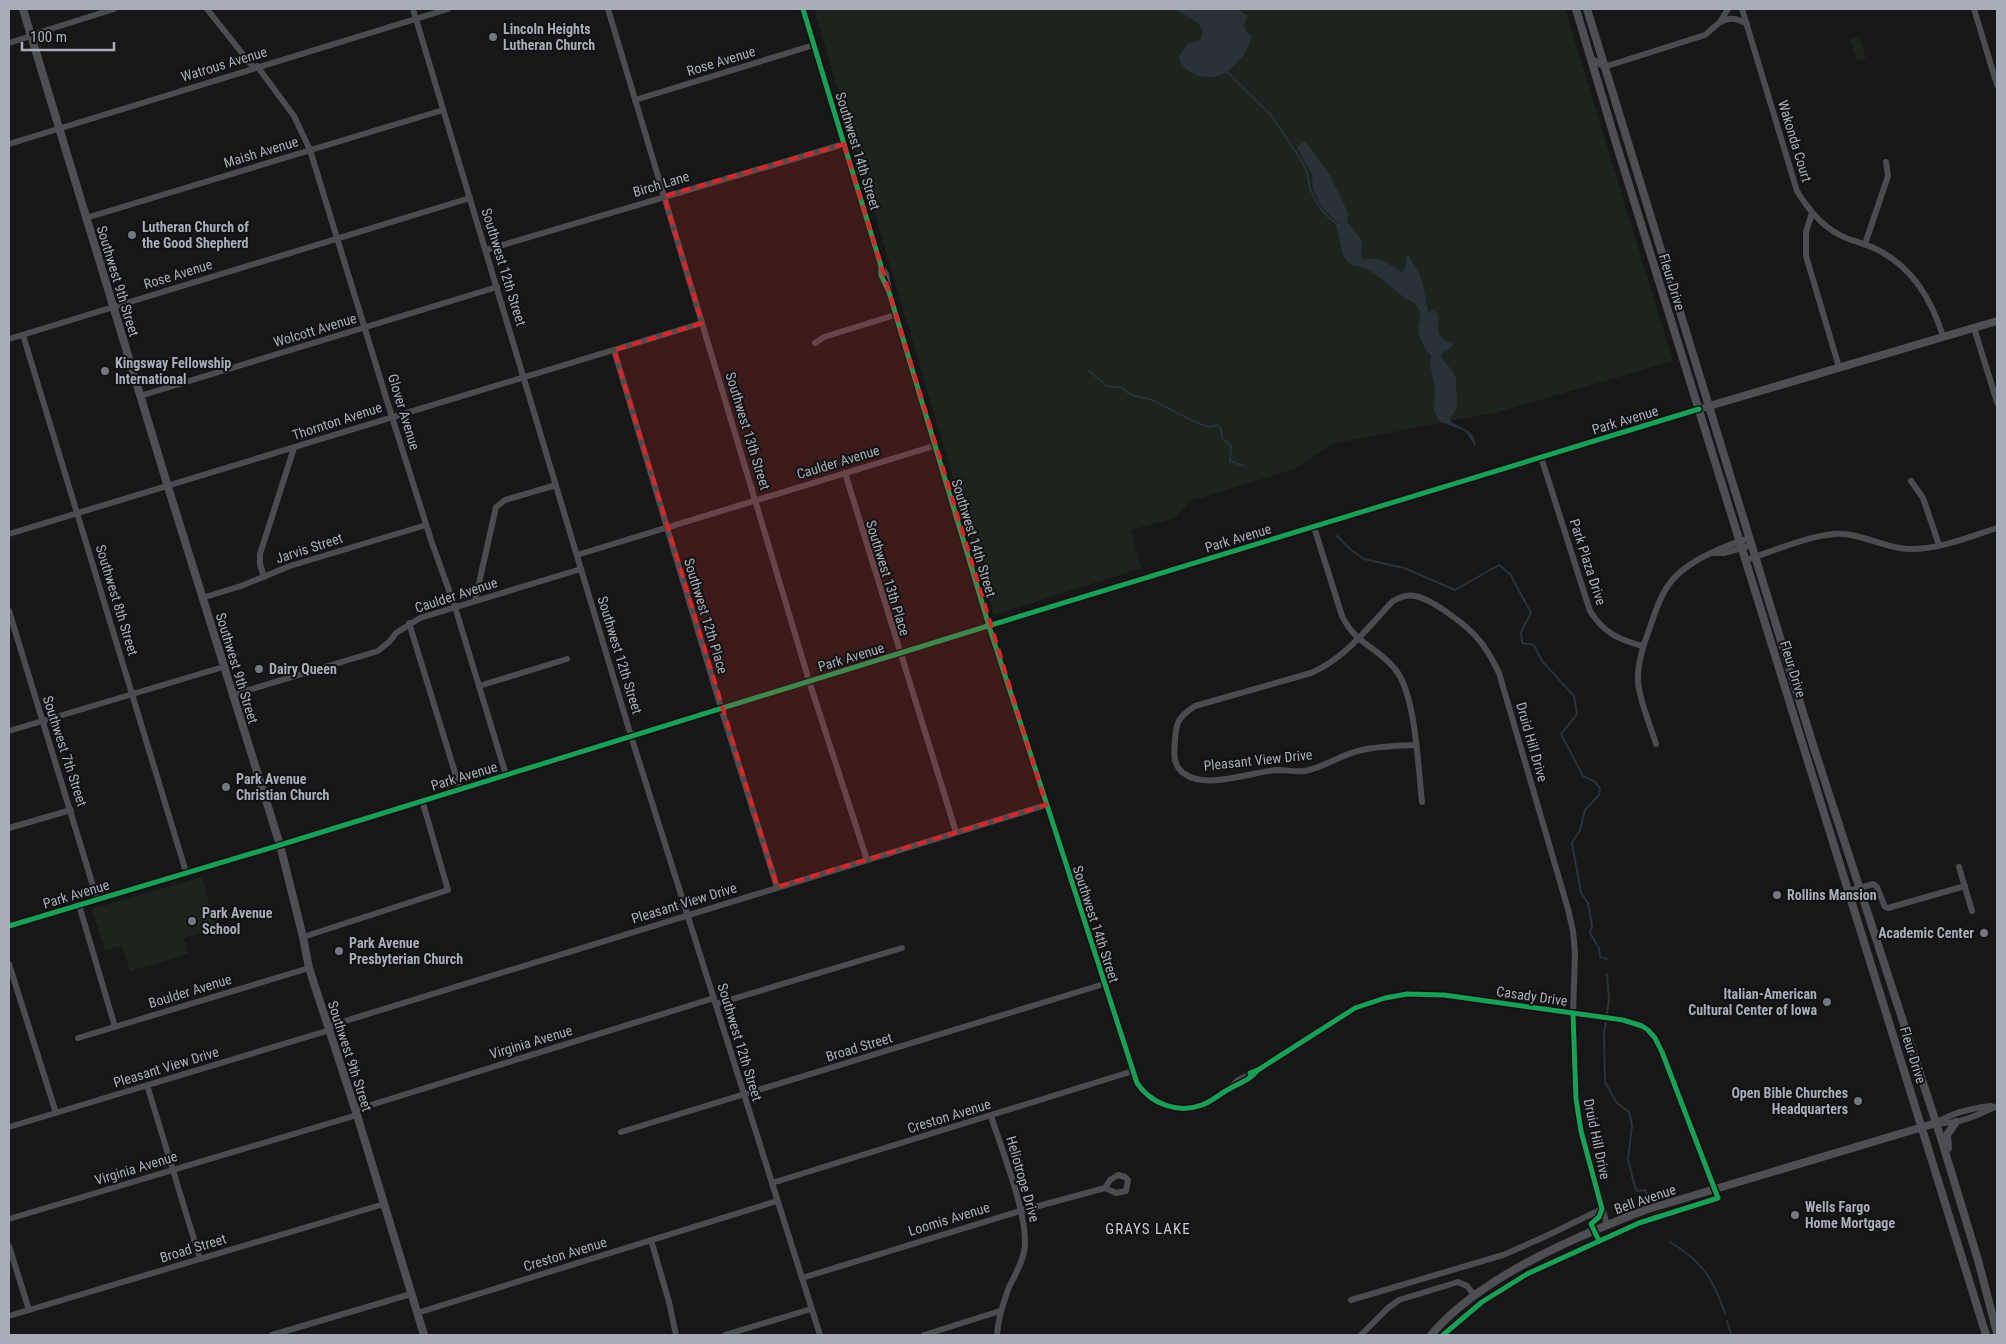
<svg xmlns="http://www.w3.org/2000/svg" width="2006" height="1344" font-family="'Roboto Condensed',sans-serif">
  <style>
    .green { fill: #1d241e }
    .water { fill: #2a3239 }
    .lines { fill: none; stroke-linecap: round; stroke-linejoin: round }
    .stream { stroke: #2a3239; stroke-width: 2 }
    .minor { stroke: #4b4c50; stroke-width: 6 }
    .major { stroke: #4d4f52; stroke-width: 8 }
    .cycleway-casing { stroke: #111113; stroke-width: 8 }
    .cycleway { stroke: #1a9f57; stroke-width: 5 }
    .marked { fill: #d62828; fill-opacity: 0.2; stroke: #d62828; stroke-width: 4; stroke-dasharray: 10 6; stroke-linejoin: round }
    .poi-dot { fill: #757880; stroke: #111113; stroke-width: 2 }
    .labels { text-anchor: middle; stroke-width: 4; stroke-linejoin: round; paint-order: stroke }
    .poi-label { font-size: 14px; font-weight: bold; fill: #a8adb8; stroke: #111113; text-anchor: start }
    .street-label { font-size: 14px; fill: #a8adb8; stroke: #111113 }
    .neighbourhood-label { font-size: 15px; letter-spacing: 1px; fill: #c9ccd4; stroke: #111113 }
  </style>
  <rect width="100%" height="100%" fill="#171717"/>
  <g class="green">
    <path d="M 814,9 L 1565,9 L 1673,361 L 1498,412 L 1331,444 L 1295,469 L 1190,501 L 1175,518 L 1131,530 L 1141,568 L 994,615 Z"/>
    <path d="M 1859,36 L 1866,58 L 1857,61 L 1850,39 Z"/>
    <path d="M 202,877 L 216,929 L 184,938 L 188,953 L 182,956 L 130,971 L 122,946 L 105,950 L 92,909 Z"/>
  </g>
  <g class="water">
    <path d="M 1175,9 L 1237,9 L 1248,16 C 1242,24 1243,31 1252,36 C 1249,43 1247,51 1242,57 C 1237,63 1228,72 1221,75 C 1205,81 1183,74 1179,57 L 1187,44 L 1201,40 L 1203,32 L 1198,23 Z"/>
    <path d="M 1305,141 L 1330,175 L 1348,213 L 1347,221 L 1362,241 L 1361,254 L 1362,258 C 1369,261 1373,257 1379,260 C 1387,262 1395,268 1402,272 C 1408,268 1404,256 1409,254 C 1409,261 1417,268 1420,275 C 1424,288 1426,299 1428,313 L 1432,310 L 1438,314 C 1439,323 1435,331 1442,338 C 1446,342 1449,341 1453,344 L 1452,347 L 1441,354 C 1443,363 1450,366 1454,374 C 1457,379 1456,383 1456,389 C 1457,403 1459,408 1449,419 C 1457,429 1478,429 1475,446 L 1465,431 L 1441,422 L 1437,418 L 1434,409 L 1435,387 L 1430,364 L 1431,355 L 1425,349 L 1418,332 C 1418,322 1424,316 1417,306 C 1415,302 1409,301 1405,298 C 1393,289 1368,264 1354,266 L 1347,261 L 1343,255 L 1336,225 L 1339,221 L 1336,221 L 1321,206 L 1313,188 L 1312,174 L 1297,147 Z"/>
  </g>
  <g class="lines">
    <g class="stream">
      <path d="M 1226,71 L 1271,115 L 1301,160 L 1307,172 L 1310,189 L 1320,208 L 1330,219 L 1336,223"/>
      <path d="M 1089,371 L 1107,386 L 1123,388 C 1132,399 1144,396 1155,401 C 1164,406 1202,427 1211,427 C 1213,427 1216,425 1218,425 L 1221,429 L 1222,438 L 1231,446 L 1230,461 L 1244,466"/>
      <path d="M 1337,536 L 1351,550 L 1364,559 L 1404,568 L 1455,590 L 1499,565 L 1510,574 L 1531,613 L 1521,632 L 1522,643 L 1534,645 L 1542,661 L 1574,696 L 1577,714 L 1561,734 L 1583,776 L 1594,781 L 1600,788 L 1599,795 L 1585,810 L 1580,830 L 1572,843 L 1581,893 L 1588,903 L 1592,926 L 1590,933 L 1599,948 L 1600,957 L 1607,959"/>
      <path d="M 1607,974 L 1609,1000 L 1604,1034 L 1605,1082 L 1616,1102 L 1629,1112 L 1630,1116 L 1632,1126 L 1628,1159 L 1634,1184 L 1637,1191 L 1645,1190 L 1648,1196"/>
      <path d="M 1670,1242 C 1703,1262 1712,1277 1725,1313"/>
      <path d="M 1727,1321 L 1731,1335"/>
    </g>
    <g class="minor">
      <path d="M 207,9 L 253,67"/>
      <path d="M 413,9 L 631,736 L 820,1335"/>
      <path d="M 608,9 L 810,684 L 867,860"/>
      <path d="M 803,9 L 881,266 L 881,275 L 889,292 L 989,626 L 1137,1083 C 1151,1104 1178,1114 1202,1105 C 1212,1101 1220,1094 1229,1089 C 1240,1083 1250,1080 1258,1070"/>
      <path d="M 1742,9 L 1797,191 C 1809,211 1824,229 1846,238 C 1857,242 1868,245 1878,250 C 1913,268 1931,299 1943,336"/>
      <path d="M 1974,9 L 1997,85"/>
      <path d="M 1720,22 C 1730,17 1737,18 1747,24"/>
      <path d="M 31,35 L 114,9"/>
      <path d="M 9,43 L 31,36"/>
      <path d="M 1591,58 L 1604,67 L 1705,35 L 1720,22 L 1728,9"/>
      <path d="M 257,66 L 294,116 L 310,150 L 392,417 L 432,543 L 455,607 L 506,775"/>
      <path d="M 635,100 L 814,45"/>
      <path d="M 9,144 L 448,9"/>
      <path d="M 1812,213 L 1806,232 L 1806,256 L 1839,367"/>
      <path d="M 86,218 L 443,110"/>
      <path d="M 1865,244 L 1888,176 L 1886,162"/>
      <path d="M 486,250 L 844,144"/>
      <path d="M 881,266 L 886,274 L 889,292"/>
      <path d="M 1974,328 L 1997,402"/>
      <path d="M 23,335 L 186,872"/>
      <path d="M 9,339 L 470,198"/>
      <path d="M 815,343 L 824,337 L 895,315"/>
      <path d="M 614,350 L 721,708 L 777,887"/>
      <path d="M 140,396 L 497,287"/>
      <path d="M 1541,457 L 1590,611 C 1604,633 1619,640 1643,646"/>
      <path d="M 845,473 L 956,832"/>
      <path d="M 1911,481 L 1923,498 L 1939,545"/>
      <path d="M 1314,527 L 1342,616 C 1346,624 1351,631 1357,637 C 1370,648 1384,655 1395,669 C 1416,694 1418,768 1422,802"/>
      <path d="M 9,534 L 702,323"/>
      <path d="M 1713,553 L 1724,553 L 1752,545"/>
      <path d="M 577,555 L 934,446"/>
      <path d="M 1746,560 C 1774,551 1804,537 1834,534 C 1861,532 1882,548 1908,549 C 1938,550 1969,537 1997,528"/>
      <path d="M 264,577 L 260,564 L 260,554 L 294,448"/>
      <path d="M 202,598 L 241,586 L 290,566 L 426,525"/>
      <path d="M 475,601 L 496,507 L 505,500 L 556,485"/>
      <path d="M 9,611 L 97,899"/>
      <path d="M 409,623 L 460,789"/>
      <path d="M 479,686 L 567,659"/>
      <path d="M 232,695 L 378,651 L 390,641 L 396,633 L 420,618 L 581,569"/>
      <path d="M 9,731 L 223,667"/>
      <path d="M 1656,744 C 1650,724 1640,703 1638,682 C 1637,665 1642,649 1648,633 C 1662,591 1668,573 1711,553 C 1724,547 1736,542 1750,538"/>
      <path d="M 1415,745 C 1397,746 1379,746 1362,750 C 1342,754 1325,767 1305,771 C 1295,772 1287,770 1278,770 C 1254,771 1206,790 1185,774 C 1172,766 1174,753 1175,740 C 1176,721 1179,717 1195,706 L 1311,673 C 1345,659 1368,627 1393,601 C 1400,597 1407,594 1415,596 C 1432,599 1468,626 1479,640 C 1488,650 1493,661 1499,673 L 1568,909 L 1573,931 L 1575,954 L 1573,1013 L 1576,1099 L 1581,1131 L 1607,1225"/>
      <path d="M 9,828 L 71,810"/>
      <path d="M 1959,867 L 1972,911"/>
      <path d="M 1849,891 L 1873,884 L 1877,887 L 1885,907 L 1888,908 L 1965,886"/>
      <path d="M 79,905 L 115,1027"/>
      <path d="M 9,926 L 280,845 L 978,629 L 1699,409"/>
      <path d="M 303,937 L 448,890 L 422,800"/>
      <path d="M 9,964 L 56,1113"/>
      <path d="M 716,1004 L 902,948"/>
      <path d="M 329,1026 L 1046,805"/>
      <path d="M 78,1038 L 309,968"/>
      <path d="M 147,1085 L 200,1259"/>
      <path d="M 1232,1086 L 1237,1081 L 1258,1070 L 1353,1009 C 1382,996 1412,992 1444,995 L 1623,1020 C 1644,1025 1653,1033 1662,1052 L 1715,1189"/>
      <path d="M 355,1110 L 714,998"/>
      <path d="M 991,1116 C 1001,1148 1031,1222 1024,1252 C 1021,1265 1015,1276 1009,1287 C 1003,1303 998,1319 997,1335"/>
      <path d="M 1936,1123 C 1958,1125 1978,1115 1997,1106"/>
      <path d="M 1936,1123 C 1952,1113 1972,1108 1991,1106"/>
      <path d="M 9,1127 L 330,1030"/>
      <path d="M 621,1132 L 1104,984"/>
      <path d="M 1118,1175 L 1125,1177 L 1128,1180 L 1126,1191 L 1116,1193 L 1105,1188 L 1110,1180 Z"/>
      <path d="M 772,1183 L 1133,1071"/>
      <path d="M 9,1219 L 357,1115"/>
      <path d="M 651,1240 L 669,1302 L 676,1335"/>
      <path d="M 9,1246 L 29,1310"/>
      <path d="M 802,1278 L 1020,1211 L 1105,1188"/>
      <path d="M 1351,1300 L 1503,1255 L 1544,1237 L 1602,1209"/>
      <path d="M 417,1313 L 777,1201"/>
      <path d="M 9,1316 L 384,1204"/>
      <path d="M 272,1335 L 411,1294"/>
      <path d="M 725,1335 L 811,1309"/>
      <path d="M 924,1335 L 1000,1311"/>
      <path d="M 1361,1335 L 1388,1308 L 1399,1300 L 1458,1282 L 1467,1286 L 1474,1295"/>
    </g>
    <g class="major">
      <path d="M 23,9 L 168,487 L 280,845 L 303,937 L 309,968 L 357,1115 L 424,1335"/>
      <path d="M 1576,9 L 1616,143 L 1986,1335"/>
      <path d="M 1587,9 L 1813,745 L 1940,1135 L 1978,1260 L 1997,1333"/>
      <path d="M 1706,407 L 1997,321"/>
      <path d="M 1948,1148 L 1947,1135 L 1956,1122"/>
      <path d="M 1431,1335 C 1480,1277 1575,1237 1645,1210 L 1936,1123"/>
    </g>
    <g class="cycleway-casing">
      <g id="cycleway">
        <path d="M 803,9 L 881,266 L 881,275 L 889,292 L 989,626 L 1137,1083 C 1151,1104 1178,1114 1202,1105 C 1212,1101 1220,1094 1229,1089 C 1240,1083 1250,1080 1258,1070"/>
        <path d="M 9,926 L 280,845 L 978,629 L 1699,409"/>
        <path d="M 1573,1013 L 1576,1099 L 1581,1131 L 1602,1209 L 1599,1217 L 1591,1224 L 1599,1241"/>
        <path d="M 1250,1073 L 1258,1070 L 1355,1008 L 1385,998 L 1407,994 L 1444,995 L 1623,1020 L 1642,1026 L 1648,1030 L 1655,1038 L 1662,1052 L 1718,1198 L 1639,1223 L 1527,1274 L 1482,1302 L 1443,1335"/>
      </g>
    </g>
    <use href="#cycleway" class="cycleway"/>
  </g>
  <path class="marked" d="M 844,144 L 1046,805 L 777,887 L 614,350 L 702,323 L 664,196 Z"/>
  <g class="poi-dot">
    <circle cx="493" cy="37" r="5"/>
    <circle cx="132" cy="235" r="5"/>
    <circle cx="105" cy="371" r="5"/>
    <circle cx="259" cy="669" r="5"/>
    <circle cx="226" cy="787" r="5"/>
    <circle cx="1777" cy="895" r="5"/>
    <circle cx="192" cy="921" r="5"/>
    <circle cx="1984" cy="933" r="5"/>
    <circle cx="339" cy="951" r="5"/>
    <circle cx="1827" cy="1002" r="5"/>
    <circle cx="1858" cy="1101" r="5"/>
    <circle cx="1795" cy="1215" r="5"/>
  </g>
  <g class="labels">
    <g class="poi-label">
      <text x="503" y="34">Lincoln Heights<tspan x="503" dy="16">Lutheran Church</tspan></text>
      <text x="142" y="232">Lutheran Church of<tspan x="142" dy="16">the Good Shepherd</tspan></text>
      <text x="115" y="368">Kingsway Fellowship<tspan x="115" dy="16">International</tspan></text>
      <text x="269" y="674">Dairy Queen</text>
      <text x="236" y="784">Park Avenue<tspan x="236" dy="16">Christian Church</tspan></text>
      <text x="1787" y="900">Rollins Mansion</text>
      <text x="202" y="918">Park Avenue<tspan x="202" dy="16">School</tspan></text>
      <text x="1974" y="938" text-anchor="end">Academic Center</text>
      <text x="349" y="948">Park Avenue<tspan x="349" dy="16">Presbyterian Church</tspan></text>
      <text x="1817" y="999" text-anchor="end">Italian-American<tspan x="1817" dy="16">Cultural Center of Iowa</tspan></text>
      <text x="1848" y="1098" text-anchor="end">Open Bible Churches<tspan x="1848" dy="16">Headquarters</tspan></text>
      <text x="1805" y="1212">Wells Fargo<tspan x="1805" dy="16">Home Mortgage</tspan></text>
    </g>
    <g class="street-label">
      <text transform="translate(721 61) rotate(-17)" y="5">Rose Avenue</text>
      <text transform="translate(224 64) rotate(-17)" y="5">Watrous Avenue</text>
      <text transform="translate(1795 141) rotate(73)" y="5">Wakonda Court</text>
      <text transform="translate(858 151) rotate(73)" y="5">Southwest 14th Street</text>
      <text transform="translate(261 152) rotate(-17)" y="5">Maish Avenue</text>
      <text transform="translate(661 184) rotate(-17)" y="5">Birch Lane</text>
      <text transform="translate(504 267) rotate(73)" y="5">Southwest 12th Street</text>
      <text transform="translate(178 274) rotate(-17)" y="5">Rose Avenue</text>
      <text transform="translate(118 281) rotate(73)" y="5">Southwest 9th Street</text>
      <text transform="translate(1672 282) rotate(73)" y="5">Fleur Drive</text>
      <text transform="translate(315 330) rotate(-17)" y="5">Wolcott Avenue</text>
      <text transform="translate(404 412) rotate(73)" y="5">Glover Avenue</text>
      <text transform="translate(1625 420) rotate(-17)" y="5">Park Avenue</text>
      <text transform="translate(337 421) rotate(-18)" y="5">Thornton Avenue</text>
      <text transform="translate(748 431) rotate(73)" y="5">Southwest 13th Street</text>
      <text transform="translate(838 462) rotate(-17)" y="5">Caulder Avenue</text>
      <text transform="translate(974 538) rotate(73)" y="5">Southwest 14th Street</text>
      <text transform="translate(1238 538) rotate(-17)" y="5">Park Avenue</text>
      <text transform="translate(309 548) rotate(-18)" y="5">Jarvis Street</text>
      <text transform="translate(1588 562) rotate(72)" y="5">Park Plaza Drive</text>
      <text transform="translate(888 578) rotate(73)" y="5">Southwest 13th Place</text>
      <text transform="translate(456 595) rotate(-18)" y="5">Caulder Avenue</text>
      <text transform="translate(117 600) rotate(73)" y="5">Southwest 8th Street</text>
      <text transform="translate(706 616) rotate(73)" y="5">Southwest 12th Place</text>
      <text transform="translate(620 655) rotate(73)" y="5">Southwest 12th Street</text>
      <text transform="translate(851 657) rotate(-17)" y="5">Park Avenue</text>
      <text transform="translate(237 668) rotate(73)" y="5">Southwest 9th Street</text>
      <text transform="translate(1793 669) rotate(73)" y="5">Fleur Drive</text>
      <text transform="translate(1532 742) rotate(74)" y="5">Druid Hill Drive</text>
      <text transform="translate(65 751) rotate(72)" y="5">Southwest 7th Street</text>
      <text transform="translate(1258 760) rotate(-6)" y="5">Pleasant View Drive</text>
      <text transform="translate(464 776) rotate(-17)" y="5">Park Avenue</text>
      <text transform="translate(76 894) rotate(-17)" y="5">Park Avenue</text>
      <text transform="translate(684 903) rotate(-17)" y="5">Pleasant View Drive</text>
      <text transform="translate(1096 924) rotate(72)" y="5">Southwest 14th Street</text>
      <text transform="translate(190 991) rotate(-17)" y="5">Boulder Avenue</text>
      <text transform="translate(1532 996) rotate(8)" y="5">Casady Drive</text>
      <text transform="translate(531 1042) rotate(-17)" y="5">Virginia Avenue</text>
      <text transform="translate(740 1042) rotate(73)" y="5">Southwest 12th Street</text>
      <text transform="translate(859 1047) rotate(-17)" y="5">Broad Street</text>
      <text transform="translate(1913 1055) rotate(73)" y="5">Fleur Drive</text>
      <text transform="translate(350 1056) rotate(72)" y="5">Southwest 9th Street</text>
      <text transform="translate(166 1067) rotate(-17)" y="5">Pleasant View Drive</text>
      <text transform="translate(949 1116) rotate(-17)" y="5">Creston Avenue</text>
      <text transform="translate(1597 1139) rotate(78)" y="5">Druid Hill Drive</text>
      <text transform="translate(136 1168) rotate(-17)" y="5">Virginia Avenue</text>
      <text transform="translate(1023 1179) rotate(74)" y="5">Heliotrope Drive</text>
      <text transform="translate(1645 1199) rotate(-19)" y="5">Bell Avenue</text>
      <text transform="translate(949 1219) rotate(-17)" y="5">Loomis Avenue</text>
      <text transform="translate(193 1248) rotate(-17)" y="5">Broad Street</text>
      <text transform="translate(565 1254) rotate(-17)" y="5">Creston Avenue</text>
    </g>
    <g class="neighbourhood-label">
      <text x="1148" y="1234">GRAYS LAKE</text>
    </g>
  </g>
  <rect width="2006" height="1344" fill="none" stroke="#a8adb8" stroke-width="20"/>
  <path d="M22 42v8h92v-8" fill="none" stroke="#a8adb8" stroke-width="2.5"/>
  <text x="30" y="42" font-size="15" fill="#a8adb8" stroke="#111113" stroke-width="4" paint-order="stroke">100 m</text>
</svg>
